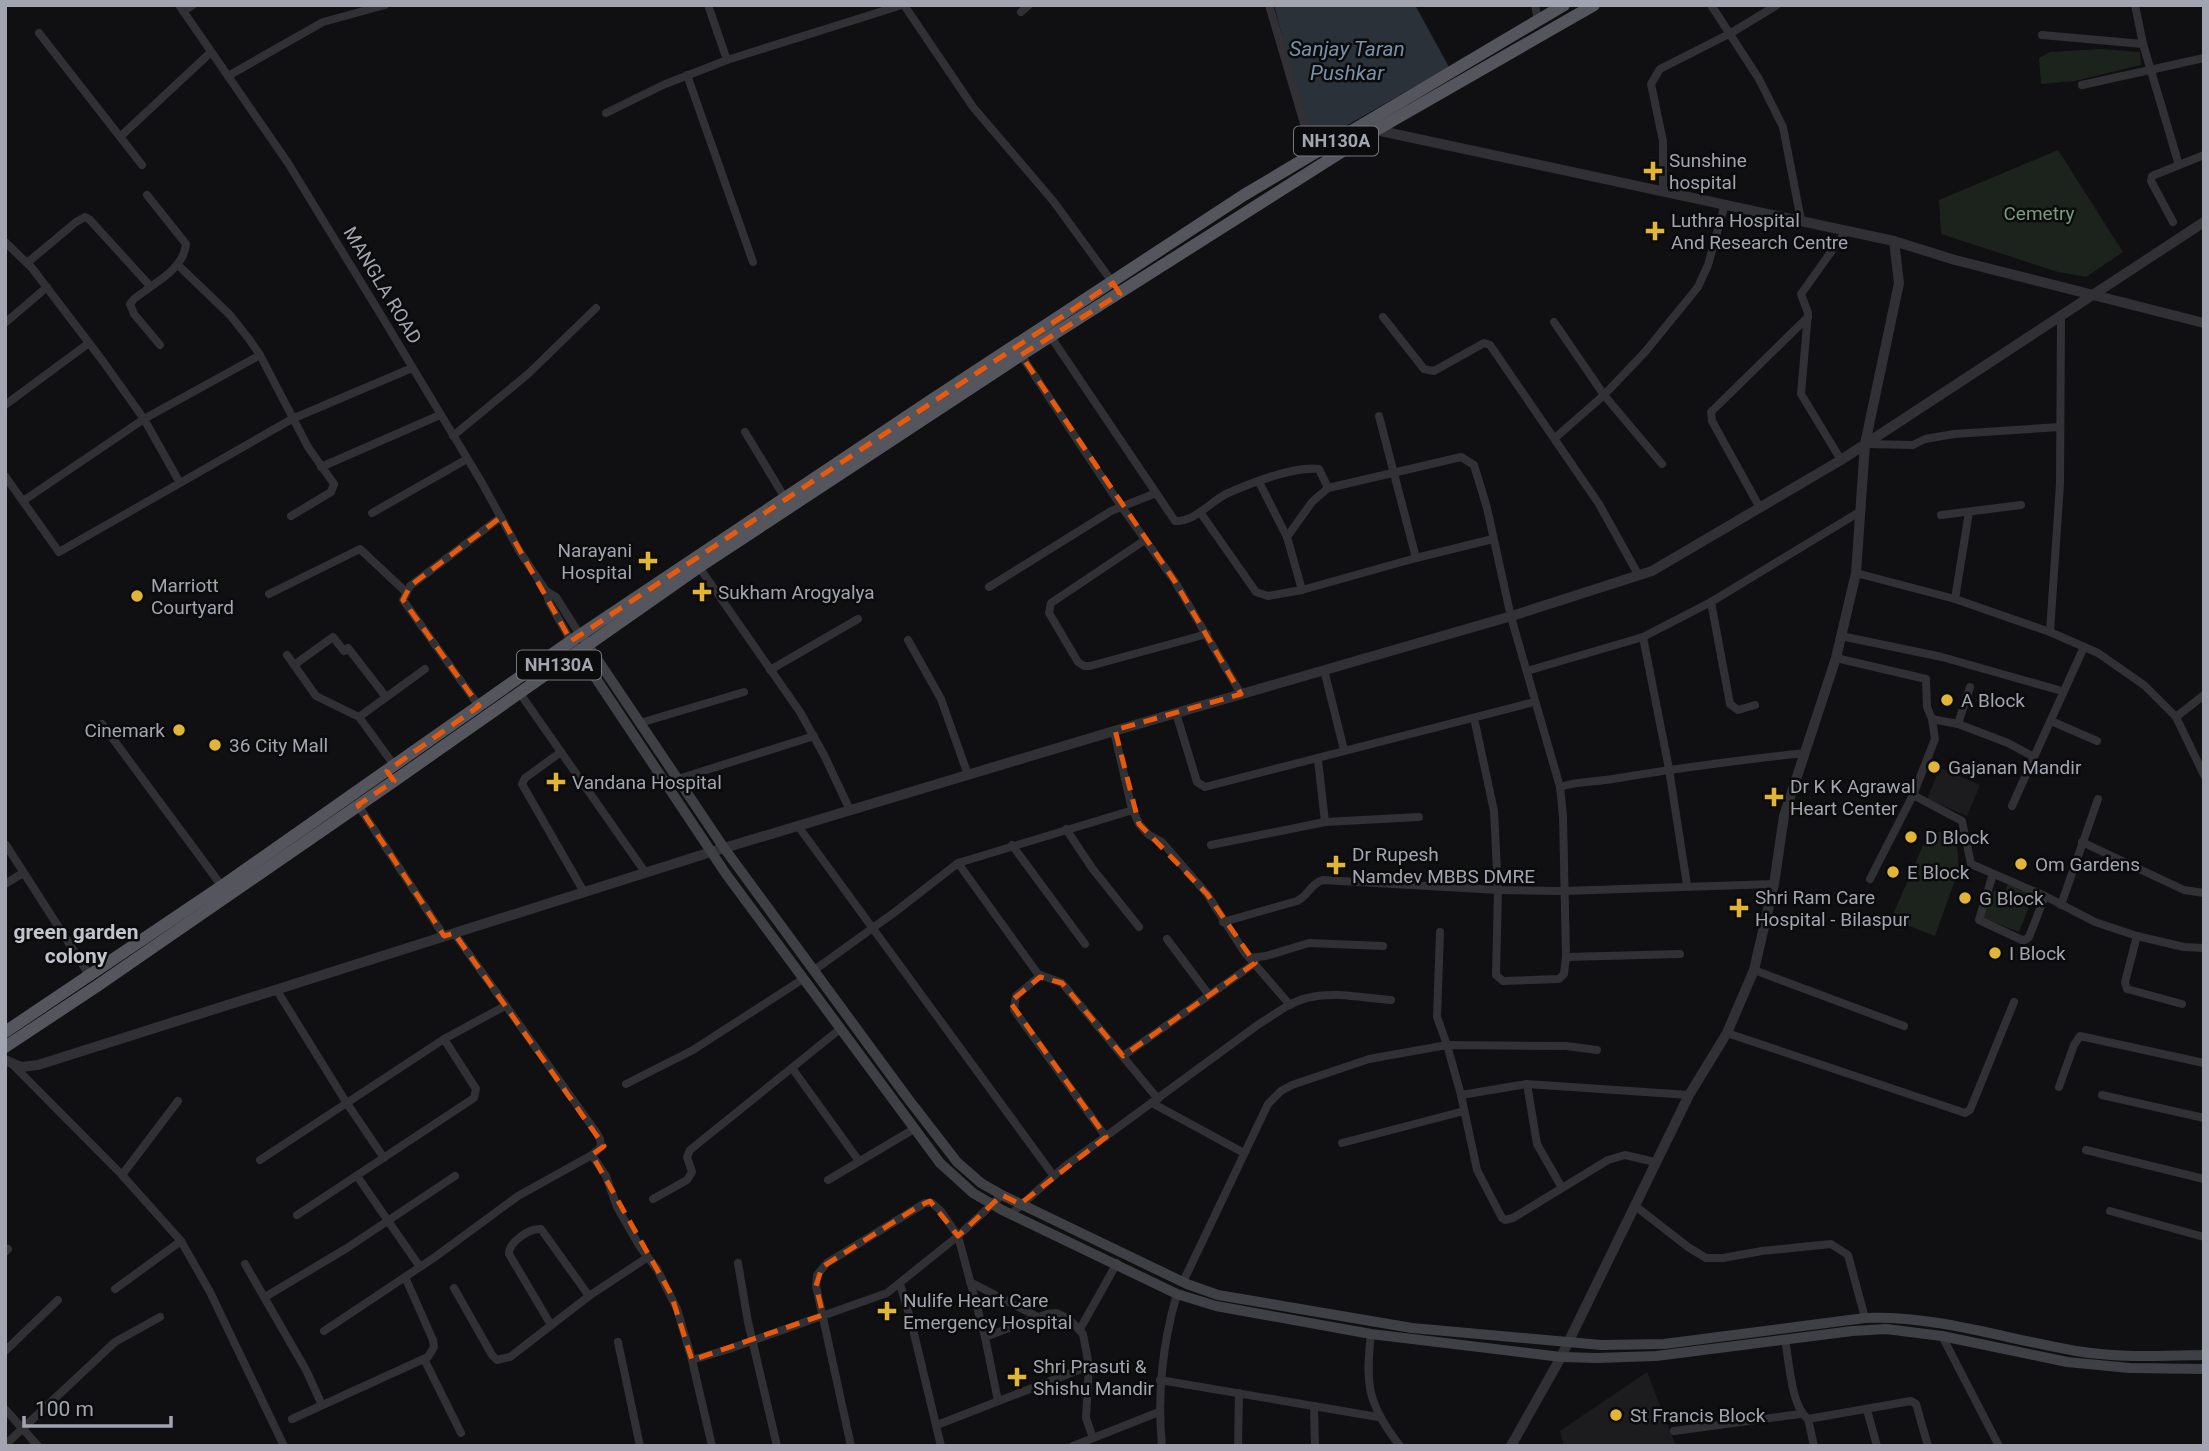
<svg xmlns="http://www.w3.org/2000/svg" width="2209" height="1451" font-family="Roboto,sans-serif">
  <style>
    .built { fill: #1c1c1e }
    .green { fill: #1c231d }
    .water { fill: #2a3138 }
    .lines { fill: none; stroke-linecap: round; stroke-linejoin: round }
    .minor { stroke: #313135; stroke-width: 8 }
    .tertiary { stroke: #313135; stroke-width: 10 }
    .secondary { stroke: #3f4045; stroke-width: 10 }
    .trunk { stroke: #55565d; stroke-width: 12 }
    .marked { fill: none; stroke: #e8590c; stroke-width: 5; stroke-dasharray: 14 9; stroke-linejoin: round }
    .poi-dot { fill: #e3b536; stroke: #0b0b0c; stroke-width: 2.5 }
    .labels { text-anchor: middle; stroke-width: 5; stroke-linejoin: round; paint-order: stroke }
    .shield { fill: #0b0b0c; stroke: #75777f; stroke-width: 2 }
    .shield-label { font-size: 18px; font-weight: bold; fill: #a2a5b0 }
    .poi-label { font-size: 19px; fill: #a2a5b0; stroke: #0b0b0c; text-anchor: start }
    .park-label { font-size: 19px; fill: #7a9a7e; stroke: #0b0b0c }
    .street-label { font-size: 19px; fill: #a2a5b0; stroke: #0b0b0c }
    .water-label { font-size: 21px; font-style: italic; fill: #7a90aa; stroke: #0b0b0c }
    .neighbourhood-label { font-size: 21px; font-weight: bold; fill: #c2c4cd; stroke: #0b0b0c }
  </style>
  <rect width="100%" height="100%" fill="#100f11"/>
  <g class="built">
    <path d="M 1940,768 L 1980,785 L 1967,816 L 1927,799 Z"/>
    <path d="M 1647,1372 L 1676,1446 L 1564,1446 L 1560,1431 Z"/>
  </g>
  <g class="green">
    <path d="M 2101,49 L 2140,52 L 2141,65 L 2075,81 L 2041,84 L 2039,58 L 2050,52 Z"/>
    <path d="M 2058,150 L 2123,252 L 2086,277 L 2058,272 L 1941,234 L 1939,200 Z"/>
    <path d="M 1929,832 L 1956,832 L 1959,869 L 1935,936 L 1891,919 Z"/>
    <path d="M 2008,883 L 2034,894 L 2019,932 L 1983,918 L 1994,890 L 2004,893 Z"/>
  </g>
  <path class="water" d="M 1274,5 L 1415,5 L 1449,67 L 1311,146 Z"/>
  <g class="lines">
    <g class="minor">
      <path d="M 179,5 L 288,163 L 381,315 L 482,483 L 520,552 L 546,591 L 549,602 L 571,641"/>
      <path d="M 708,5 L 727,60"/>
      <path d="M 904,5 L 973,107 L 1054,202 L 1113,283"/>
      <path d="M 1269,5 L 1313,154"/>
      <path d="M 1535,5 L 1538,20"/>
      <path d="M 1711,5 L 1759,79 L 1783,127 L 1801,220"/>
      <path d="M 2135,5 L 2143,44 L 2179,165"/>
      <path d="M 183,11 L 193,5"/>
      <path d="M 1021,12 L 1029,5"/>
      <path d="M 39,33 L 142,165"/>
      <path d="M 2042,35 L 2143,44"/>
      <path d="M 687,75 L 753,262"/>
      <path d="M 228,76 L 323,22 L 385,5"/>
      <path d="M 2082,85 L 2204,58"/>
      <path d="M 606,113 L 663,85 L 727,60 L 902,5"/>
      <path d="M 121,136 L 211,52"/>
      <path d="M 1663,190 L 1663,141 L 1651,84 L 1660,69 L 1731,33 L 1777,5"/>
      <path d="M 147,195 L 186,244 C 184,270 152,284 134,299 L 130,304 L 134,314 L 160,345"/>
      <path d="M 2173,222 L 2151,181 L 2152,176 L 2204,155"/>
      <path d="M 5,242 L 32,268 L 102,360 L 144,419 L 180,483"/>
      <path d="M 27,263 L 76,222 L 85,217 L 90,220 L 150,286"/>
      <path d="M 178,265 L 230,315 L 249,339 L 260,355 L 308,447 L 334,484 L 331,492 L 291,516"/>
      <path d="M 1383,317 L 1424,369 L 1434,371 L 1484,343 L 1490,345 L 1599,504 L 1639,576"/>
      <path d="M 1554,322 L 1604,395 L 1662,464"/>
      <path d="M 5,323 L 47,287"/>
      <path d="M 1051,337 L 1175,521 C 1194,523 1212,500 1228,493 C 1251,483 1295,466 1319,469 L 1328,488"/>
      <path d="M 1021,355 L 1121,506 L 1174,580 L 1241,694"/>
      <path d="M 5,405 L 89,343"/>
      <path d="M 1379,416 L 1416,558"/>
      <path d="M 745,432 L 785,498"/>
      <path d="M 453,436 L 528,374 L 596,308"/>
      <path d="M 1555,438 L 1604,395 L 1645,352 L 1698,287 L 1708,265 L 1725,204"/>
      <path d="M 1866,444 L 1913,445 L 1925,439 L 1954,434 L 2060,427"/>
      <path d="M 1841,460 L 1801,394 L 1808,313 L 1801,294 L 1846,231"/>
      <path d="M 321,467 L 440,415"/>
      <path d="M 5,476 L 59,552 L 292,419 L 412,368"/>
      <path d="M 1259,482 L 1287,537 L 1302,590"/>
      <path d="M 23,501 L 144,419 L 260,355"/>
      <path d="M 1760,508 L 1712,421 L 1711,412 L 1808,317"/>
      <path d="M 1200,512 L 1256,592 L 1268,596 L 1302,590 L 1416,558 L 1493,539"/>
      <path d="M 372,513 L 467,459"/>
      <path d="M 1941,515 L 2021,505"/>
      <path d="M 1287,537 L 1312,502 L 1328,488 L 1461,457 L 1474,465 L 1487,508 L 1511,617 L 1560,787 L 1563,816 L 1566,957 L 1564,974 L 1559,979 L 1503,981 L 1496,975 L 1498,890 L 1494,811 L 1474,718"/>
      <path d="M 1145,540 L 1051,603 L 1049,613 L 1078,662 L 1084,666 L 1090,666 L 1207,634"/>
      <path d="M 699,567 L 800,712 L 824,755 L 850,810"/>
      <path d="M 1856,573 L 1955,599 L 2050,632 L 2098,653 L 2144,685 L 2176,717 L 2204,775"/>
      <path d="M 989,587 L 1111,511 L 1156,493"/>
      <path d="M 546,591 L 556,597 L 580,635"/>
      <path d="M 269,594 L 360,549 L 406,592"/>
      <path d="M 1955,599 L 1969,512"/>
      <path d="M 1711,602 L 1730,704 L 1738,710 L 1755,705"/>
      <path d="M 2050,632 L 2060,484 L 2061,317"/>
      <path d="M 1841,636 L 1942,657 L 2062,691"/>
      <path d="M 1643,637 L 1669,769 L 1687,885"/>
      <path d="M 908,640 L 941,699 L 968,775"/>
      <path d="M 287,655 L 316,696 L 359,717 L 394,765"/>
      <path d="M 1836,658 L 1926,679 L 1927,707 L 1932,719 L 1958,724 L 1970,687"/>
      <path d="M 294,665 L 333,637 L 344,651 L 348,648 L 386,697"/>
      <path d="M 770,670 L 858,619"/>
      <path d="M 1324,670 L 1344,750"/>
      <path d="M 1527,671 L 1643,637 L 1711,602 L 1861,511"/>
      <path d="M 519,692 L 645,872"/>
      <path d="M 479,706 L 403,600 L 410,586 L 501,517"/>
      <path d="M 1176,713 L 1197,782 L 1205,787 L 1534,702"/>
      <path d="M 359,717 L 425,669"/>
      <path d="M 2176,717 L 2204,695"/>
      <path d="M 2051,721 L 2097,741"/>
      <path d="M 640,723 L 744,692"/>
      <path d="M 102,724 L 224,889"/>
      <path d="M 1958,724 L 2008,743 L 2034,757 L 2012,806"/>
      <path d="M 1114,731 L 1131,805 L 1139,824 L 1149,835 L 1162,842 L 1207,894 L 1245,953 L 1290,1005"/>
      <path d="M 561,752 L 525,778 L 522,784 L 584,892"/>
      <path d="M 2034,757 L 2084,647"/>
      <path d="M 1318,760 L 1325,822"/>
      <path d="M 678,779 L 814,736"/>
      <path d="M 1560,787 C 1577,781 1595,782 1613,779 C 1677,768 1741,760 1805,753"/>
      <path d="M 1913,795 L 1962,821 L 1971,864 L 2045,896 L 2095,922 L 2137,936 L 2184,947 L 2204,948"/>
      <path d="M 358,805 L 444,936"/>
      <path d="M 798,826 L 1053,1175"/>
      <path d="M 1066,829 L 1092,868 L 1139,927"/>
      <path d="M 2082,842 L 2184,890 L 2204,893"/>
      <path d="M 6,845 L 90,976"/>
      <path d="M 1012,845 L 1085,944"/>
      <path d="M 1211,845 L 1325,822 L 1419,817"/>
      <path d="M 958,863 L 1038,974 L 1062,983 L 1158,1099"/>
      <path d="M 1993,874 L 1979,920 L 2022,940 L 2025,940 L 2029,937 L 2045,896"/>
      <path d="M 1870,879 L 1913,795 L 1935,739 L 1932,719"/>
      <path d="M 5,884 L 23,873"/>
      <path d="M 2061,905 L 2098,799"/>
      <path d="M 1223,922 L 1297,901 C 1308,896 1311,883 1323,880 L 1498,890 L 1563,891 L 1774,884"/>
      <path d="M 1440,932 L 1437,1017 L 1447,1045 L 1461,1095 L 1477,1170 L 1502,1218 L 1505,1220 L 1513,1218 L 1608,1160 L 1625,1155 L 1655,1162"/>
      <path d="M 2137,936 L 2125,982 L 2127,989 L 2182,1004"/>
      <path d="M 1167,939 L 1209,995"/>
      <path d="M 1566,957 L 1680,954"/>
      <path d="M 1250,958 L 1266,956 L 1309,943 L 1383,946"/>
      <path d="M 1754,970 L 1904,1026"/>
      <path d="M 813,971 L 895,912 L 958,863 L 1133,810"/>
      <path d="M 1040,976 L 1016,996 L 1014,1010 L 1106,1137"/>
      <path d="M 276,989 L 346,1102 L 384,1158"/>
      <path d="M 1727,1033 L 1965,1113 L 1970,1110 L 2014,1002"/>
      <path d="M 1123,1056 L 1255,963"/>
      <path d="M 14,1066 L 122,1175 L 181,1241 L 210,1292 L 284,1446"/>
      <path d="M 792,1068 L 859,1161"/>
      <path d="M 626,1084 L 693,1050 L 803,979"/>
      <path d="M 1527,1084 L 1537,1144 L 1562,1188"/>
      <path d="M 2059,1087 L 2074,1045 L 2080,1036 L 2204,1063"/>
      <path d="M 1461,1095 L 1527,1084 L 1689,1095"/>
      <path d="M 2102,1095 L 2204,1118"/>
      <path d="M 1152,1103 L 1244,1153"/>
      <path d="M 1342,1143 L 1464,1111"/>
      <path d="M 2086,1150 L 2204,1179"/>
      <path d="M 592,1155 L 606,1176 L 617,1207 L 640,1247 L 657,1269 L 677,1309 L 692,1360 L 712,1446"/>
      <path d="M 260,1160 L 444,1039 L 505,1006"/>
      <path d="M 122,1175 L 178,1101"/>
      <path d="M 357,1176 L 420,1267"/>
      <path d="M 828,1180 L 914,1129"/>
      <path d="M 653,1199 L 687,1180 L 692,1172 L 687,1157 L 690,1150 L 840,1029"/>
      <path d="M 1634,1205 L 1688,1247 L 1706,1258 L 1723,1258 L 1762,1251 L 1831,1244 L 1848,1255 L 1865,1318"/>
      <path d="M 2110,1211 L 2204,1237"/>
      <path d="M 1011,1214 L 1064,1167 L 1259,1024 C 1274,1015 1290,1002 1307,998 C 1333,991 1365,998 1391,1000"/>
      <path d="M 297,1215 L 474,1098 L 476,1089 L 444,1039"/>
      <path d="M 5,1252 L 8,1249"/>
      <path d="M 738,1263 L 748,1322 L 777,1446"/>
      <path d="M 245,1264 L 306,1370 L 322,1405"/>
      <path d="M 970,1282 L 1038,1317"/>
      <path d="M 1183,1282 L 1268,1104 L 1281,1091 L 1292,1085 L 1369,1059 L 1447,1045 L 1566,1046 L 1597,1050"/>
      <path d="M 900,1284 L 911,1321 L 941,1446"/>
      <path d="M 454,1288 L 492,1355 L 497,1360 L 510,1357 L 589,1296 L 648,1257"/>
      <path d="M 115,1289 L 181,1241"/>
      <path d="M 265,1297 L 347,1248 L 455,1176"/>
      <path d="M 551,1325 L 509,1254 C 509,1242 529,1228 541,1229 L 589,1296"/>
      <path d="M 1080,1329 L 1117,1263"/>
      <path d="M 324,1331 L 435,1257 L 518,1196 L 592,1155 L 601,1147 L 600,1139 L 596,1132 L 454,933"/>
      <path d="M 1371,1334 C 1365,1385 1368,1405 1400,1446"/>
      <path d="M 1942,1336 L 1999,1446"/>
      <path d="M 985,1337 L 1047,1314 L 1057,1313 L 1069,1319 L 1083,1334 L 1089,1366 L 1086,1418 L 1093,1438"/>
      <path d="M 1785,1339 C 1789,1360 1791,1407 1808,1419 L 1911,1401 L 1916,1404 L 1928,1446"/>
      <path d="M 618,1342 L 640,1446"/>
      <path d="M 5,1351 L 58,1300"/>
      <path d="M 424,1359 L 461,1433"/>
      <path d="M 692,1360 L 729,1349 L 887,1293 L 958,1236 L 1002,1195"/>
      <path d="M 1160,1380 L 1378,1417"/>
      <path d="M 1314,1406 L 1315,1446"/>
      <path d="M 5,1409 L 38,1446"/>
      <path d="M 1867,1410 L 1877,1446"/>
      <path d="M 292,1419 L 428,1357 L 434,1347 L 433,1340 L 405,1277"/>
      <path d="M 1808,1419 L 1814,1446"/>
      <path d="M 937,1425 L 1089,1366"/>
      <path d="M 1674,1431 L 1801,1414"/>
      <path d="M 5,1445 L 115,1342 L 160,1317"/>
      <path d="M 851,1446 L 816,1286 L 817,1275 L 827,1263 L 925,1203 L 932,1203 L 940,1210 L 958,1236 L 985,1337 L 998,1401"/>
      <path d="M 1073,1446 L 1159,1412"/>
      <path d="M 1162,1446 C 1157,1393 1162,1345 1177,1294"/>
      <path d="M 1238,1446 L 1239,1393"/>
    </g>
    <g class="tertiary">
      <path d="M 1376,130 L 1894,241 L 1955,260 L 2204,323"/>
      <path d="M 5,1060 L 21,1067 L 38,1065 L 711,852 L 1114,731 L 1515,615 L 1652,571 L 1841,460 L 2204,222"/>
      <path d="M 1511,1446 L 1561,1357 L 1689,1095 L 1727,1033 L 1754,970 L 1774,884 L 1784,816 L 1836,658 L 1856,573 L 1865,444 L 1899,283 L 1894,241"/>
    </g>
    <g class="secondary">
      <path d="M 585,641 L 724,848 L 906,1096 L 957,1162 L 981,1183 L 1002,1195 L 1187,1284 L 1218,1295 L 1412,1328 L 1601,1345 L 1664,1344 L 1865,1318 C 1935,1315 2006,1339 2076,1351 C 2118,1358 2161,1356 2204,1355"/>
      <path d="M 575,647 L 726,874 L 940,1163 L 973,1193 L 1002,1210 L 1177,1294 L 1216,1306 L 1371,1334 L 1561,1357 L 1597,1358 L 1656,1356 L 1852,1331 L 1886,1329 L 1942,1336 L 2067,1362 L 2130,1368 L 2204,1369"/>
    </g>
    <g class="trunk">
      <path d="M 5,1032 L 222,886 L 571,641 L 930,401 L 1244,195 L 1564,5"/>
      <path d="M 5,1047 L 97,986 L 394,781 L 699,567 L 1021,355 L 1376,130 L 1594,5"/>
    </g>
  </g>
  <path class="marked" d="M 1113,283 L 1120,294 L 1021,355 L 1174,580 L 1241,694 L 1115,730 L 1139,824 L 1207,894 L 1255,963 L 1123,1056 L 1062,983 L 1040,977 L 1010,1002 L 1106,1137 L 1020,1204 L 1002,1195 L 958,1236 L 930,1201 L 919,1206 L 822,1267 L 816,1286 L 823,1315 L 692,1360 L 671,1294 L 592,1155 L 604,1146 L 454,933 L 444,936 L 358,805 L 394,781 L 387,771 L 479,706 L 403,600 L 410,586 L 501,517 L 571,641 Z"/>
  <g class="poi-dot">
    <path d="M1649.5 160.5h7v7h7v7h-7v7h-7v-7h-7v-7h7z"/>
    <path d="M1651.5 220.5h7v7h7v7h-7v7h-7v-7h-7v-7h7z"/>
    <path d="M644.5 550.5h7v7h7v7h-7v7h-7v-7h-7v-7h7z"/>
    <path d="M698.5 581.5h7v7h7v7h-7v7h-7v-7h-7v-7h7z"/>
    <circle cx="137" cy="596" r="7"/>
    <circle cx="1947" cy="700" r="7"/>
    <circle cx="179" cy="730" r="7"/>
    <circle cx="215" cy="745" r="7"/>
    <circle cx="1934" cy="767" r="7"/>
    <path d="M552.5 771.5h7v7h7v7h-7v7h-7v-7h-7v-7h7z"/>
    <path d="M1770.5 786.5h7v7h7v7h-7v7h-7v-7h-7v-7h7z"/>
    <circle cx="1911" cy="837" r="7"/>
    <circle cx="2021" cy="864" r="7"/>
    <path d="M1332.5 854.5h7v7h7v7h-7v7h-7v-7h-7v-7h7z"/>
    <circle cx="1893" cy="872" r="7"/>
    <circle cx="1965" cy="898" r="7"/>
    <path d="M1735.5 897.5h7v7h7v7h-7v7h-7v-7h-7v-7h7z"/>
    <circle cx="1995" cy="953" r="7"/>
    <path d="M883.5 1300.5h7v7h7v7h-7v7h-7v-7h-7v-7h7z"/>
    <path d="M1013.5 1366.5h7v7h7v7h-7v7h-7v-7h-7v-7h7z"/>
    <circle cx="1616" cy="1415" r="7"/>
  </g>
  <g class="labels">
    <g class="shield">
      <rect x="1294" y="126.5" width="84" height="29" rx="5"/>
      <rect x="517" y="650.5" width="84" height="29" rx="5"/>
    </g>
    <g class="shield-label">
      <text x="1336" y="147">NH130A</text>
      <text x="559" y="671">NH130A</text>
    </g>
    <g class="poi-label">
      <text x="1669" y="167">Sunshine<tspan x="1669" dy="22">hospital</tspan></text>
      <text x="1671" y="227">Luthra Hospital<tspan x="1671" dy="22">And Research Centre</tspan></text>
      <text x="632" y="557" text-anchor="end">Narayani<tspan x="632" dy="22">Hospital</tspan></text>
      <text x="151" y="592">Marriott<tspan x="151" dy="22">Courtyard</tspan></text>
      <text x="718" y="599">Sukham Arogyalya</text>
      <text x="1961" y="707">A Block</text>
      <text x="165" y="737" text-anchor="end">Cinemark</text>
      <text x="229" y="752">36 City Mall</text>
      <text x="1948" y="774">Gajanan Mandir</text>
      <text x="572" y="789">Vandana Hospital</text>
      <text x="1790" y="793">Dr K K Agrawal<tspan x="1790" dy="22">Heart Center</tspan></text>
      <text x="1925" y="844">D Block</text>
      <text x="1352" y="861">Dr Rupesh<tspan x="1352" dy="22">Namdev MBBS DMRE</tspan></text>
      <text x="2035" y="871">Om Gardens</text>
      <text x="1907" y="879">E Block</text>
      <text x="1755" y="904">Shri Ram Care<tspan x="1755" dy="22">Hospital - Bilaspur</tspan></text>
      <text x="1979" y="905">G Block</text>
      <text x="2009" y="960">I Block</text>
      <text x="903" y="1307">Nulife Heart Care<tspan x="903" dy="22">Emergency Hospital</tspan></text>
      <text x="1033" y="1373">Shri Prasuti &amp;<tspan x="1033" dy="22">Shishu Mandir</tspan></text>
      <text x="1630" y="1422">St Francis Block</text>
    </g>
    <g class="park-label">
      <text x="2039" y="220">Cemetry</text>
    </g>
    <g class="street-label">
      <text transform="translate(383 285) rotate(59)" y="7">MANGLA ROAD</text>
    </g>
    <g class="water-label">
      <text x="1347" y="56">Sanjay Taran<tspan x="1347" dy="24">Pushkar</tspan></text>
    </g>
    <g class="neighbourhood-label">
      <text x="76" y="939">green garden<tspan x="76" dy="24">colony</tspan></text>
    </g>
  </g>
  <rect width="2209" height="1451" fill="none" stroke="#a2a5b0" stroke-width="14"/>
  <path d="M24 1416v10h147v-10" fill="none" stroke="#a2a5b0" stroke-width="3.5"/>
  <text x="35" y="1416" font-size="21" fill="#a2a5b0" stroke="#0b0b0c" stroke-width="5" paint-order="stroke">100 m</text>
</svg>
